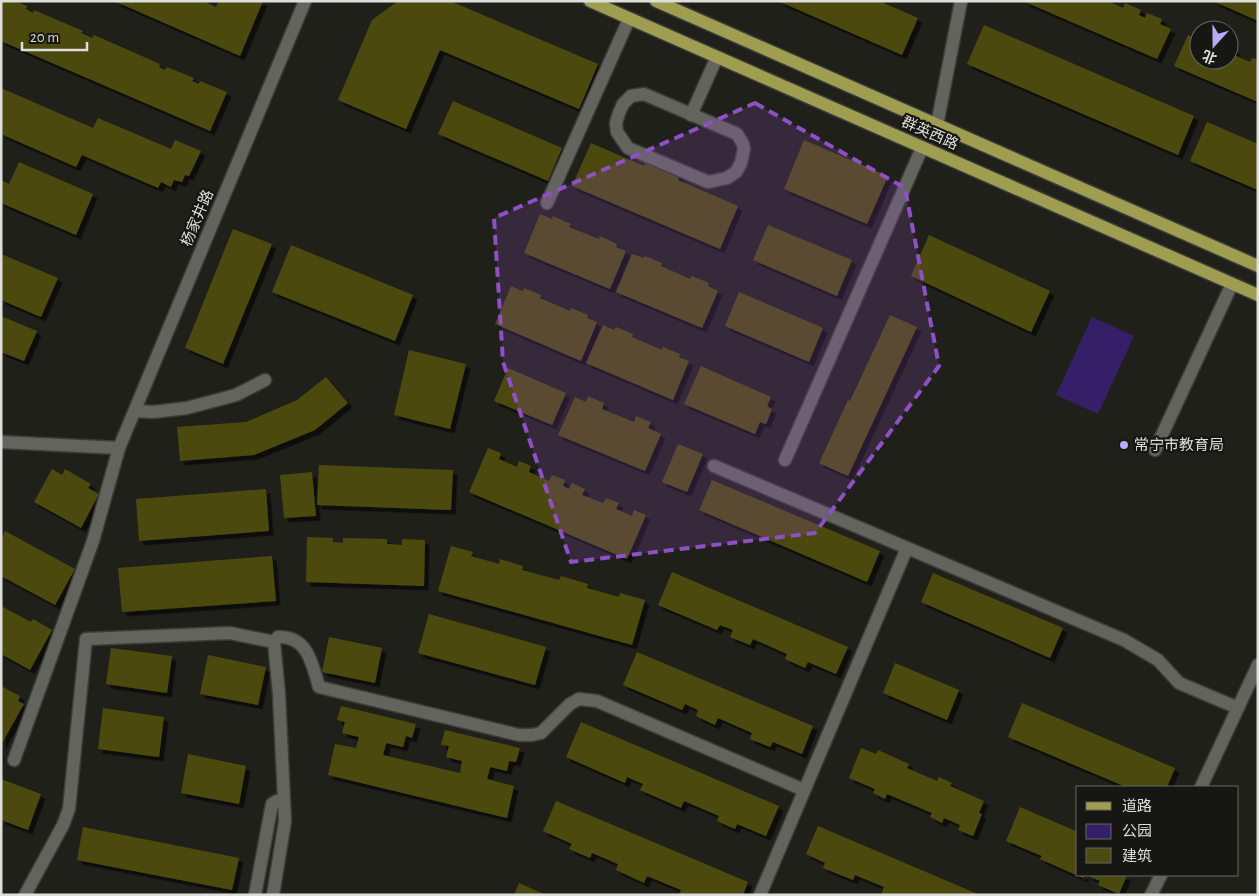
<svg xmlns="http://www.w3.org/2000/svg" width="1259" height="896" font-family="'Alegreya Sans','Noto Sans SC',sans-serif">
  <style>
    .green { fill: #361f69 }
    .building { fill: #4b4a0f; filter: url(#shadow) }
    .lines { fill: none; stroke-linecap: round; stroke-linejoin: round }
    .minor-casing { stroke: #3c3d39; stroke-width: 15 }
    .major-casing { stroke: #3c3d39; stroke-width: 15 }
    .minor { stroke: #63645e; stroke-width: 12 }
    .major { stroke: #9e9d50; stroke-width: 12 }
    .marked { fill: #8f50c5; fill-opacity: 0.2; stroke: #8f50c5; stroke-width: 4; stroke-dasharray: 10 6; stroke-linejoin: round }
    .poi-dot { fill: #b9abf7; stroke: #161712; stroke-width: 2 }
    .labels { text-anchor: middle; stroke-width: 4.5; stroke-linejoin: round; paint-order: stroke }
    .street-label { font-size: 15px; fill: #dededb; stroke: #161712 }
    .poi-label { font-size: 15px; fill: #dededb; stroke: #161712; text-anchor: start }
  </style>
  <defs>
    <filter id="shadow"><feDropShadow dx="4.5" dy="4.5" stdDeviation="0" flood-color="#0009"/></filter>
  </defs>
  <rect width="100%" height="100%" fill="#20201b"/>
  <path class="green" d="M 1092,317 L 1134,336 L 1098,414 L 1056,395 Z"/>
  <g class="building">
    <path d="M 1,1 L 15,1 L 27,6 L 26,9 L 33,13 L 34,10 L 83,31 L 81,33 L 92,38 L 94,35 L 160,64 L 159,67 L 165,70 L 167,67 L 194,78 L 192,81 L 199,84 L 200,81 L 227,92 L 210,131 L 1,41 Z"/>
    <path d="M 114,1 L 203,1 L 216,7 L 219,1 L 263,1 L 240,56 Z"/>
    <path d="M 398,1 L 450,1 L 598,64 L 579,109 L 440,50 L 406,129 L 338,100 L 372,20 Z"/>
    <path d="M 778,1 L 879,1 L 918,18 L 902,55 Z"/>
    <path d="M 1023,1 L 1108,1 L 1123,8 L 1125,3 L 1141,10 L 1139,15 L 1145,18 L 1147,13 L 1162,19 L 1160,24 L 1171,29 L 1157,59 Z"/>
    <path d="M 1213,1 L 1258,1 L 1258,21 Z"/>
    <path d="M 984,25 L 1194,116 L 1178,155 L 967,64 Z"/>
    <path d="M 1197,33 L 1199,34 L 1199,60 L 1229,60 L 1229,48 L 1236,50 L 1234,55 L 1250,62 L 1252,58 L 1258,60 L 1258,102 L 1174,66 L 1188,35 L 1195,38 Z"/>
    <path d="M 1,88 L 93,128 L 98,118 L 171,149 L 175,140 L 201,151 L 189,176 L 185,175 L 182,182 L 174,180 L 171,187 L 161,182 L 158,188 L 82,155 L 76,167 L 1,134 Z"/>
    <path d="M 453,101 L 562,148 L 548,181 L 438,134 Z"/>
    <path d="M 1207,122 L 1258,144 L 1258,190 L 1190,161 Z"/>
    <path d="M 804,140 L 888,176 L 867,224 L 784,189 Z"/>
    <path d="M 591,143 L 644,166 L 650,152 L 684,166 L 678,180 L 738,206 L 720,249 L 572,186 Z"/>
    <path d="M 19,162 L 93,194 L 76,235 L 1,203 L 1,180 L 9,184 Z"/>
    <path d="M 540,214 L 552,219 L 553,216 L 571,224 L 569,227 L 599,239 L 600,236 L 617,244 L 616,247 L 626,251 L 610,289 L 524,253 Z"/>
    <path d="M 768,225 L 852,260 L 837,296 L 753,260 Z"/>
    <path d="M 233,229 L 272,244 L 223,364 L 185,348 Z"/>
    <path d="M 929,235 L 1050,291 L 1031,332 L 911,276 Z"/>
    <path d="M 291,245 L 413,295 L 395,341 L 272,292 Z"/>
    <path d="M 1,254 L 58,278 L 41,317 L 1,300 Z"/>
    <path d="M 632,254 L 644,258 L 645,256 L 662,263 L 661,266 L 690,279 L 692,276 L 709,283 L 708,286 L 718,291 L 702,328 L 616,292 Z"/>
    <path d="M 511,286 L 523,291 L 524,288 L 541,295 L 540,298 L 570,311 L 571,308 L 588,315 L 587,318 L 597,322 L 581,361 L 495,324 Z"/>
    <path d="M 739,292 L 823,328 L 809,362 L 725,326 Z"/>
    <path d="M 890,315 L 917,327 L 848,476 L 819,463 L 848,400 L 850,401 Z"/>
    <path d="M 1,316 L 37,331 L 24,361 L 1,352 Z"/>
    <path d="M 603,325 L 614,330 L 616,327 L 633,334 L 632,337 L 662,350 L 663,347 L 680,354 L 679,357 L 689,361 L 673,400 L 586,363 Z"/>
    <path d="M 409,350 L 466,364 L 450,429 L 394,415 Z"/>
    <path d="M 701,366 L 771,397 L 767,406 L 772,409 L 766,424 L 760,422 L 755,434 L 684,404 Z"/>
    <path d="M 508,368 L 566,393 L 552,425 L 494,401 Z"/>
    <path d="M 326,377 L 348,403 L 315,430 L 254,455 L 180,461 L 177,427 L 246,422 L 297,400 Z"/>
    <path d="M 588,396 L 604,403 L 602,409 L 634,422 L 636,416 L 651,422 L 648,428 L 661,434 L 645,471 L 558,435 L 575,397 L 586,402 Z"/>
    <path d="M 678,444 L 703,454 L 687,492 L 662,482 Z"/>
    <path d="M 488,448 L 501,453 L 499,459 L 517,467 L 519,461 L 531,466 L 529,472 L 549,481 L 552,475 L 565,480 L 563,486 L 569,489 L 572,483 L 585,489 L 582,495 L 603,503 L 606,498 L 619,503 L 616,509 L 632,516 L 634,510 L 646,515 L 627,559 L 469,492 Z"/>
    <path d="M 319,465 L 453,470 L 451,510 L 317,505 Z"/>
    <path d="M 52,469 L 62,475 L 65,469 L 91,484 L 88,488 L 99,494 L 81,528 L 34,502 Z"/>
    <path d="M 312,472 L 316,516 L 284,518 L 280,475 Z"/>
    <path d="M 712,480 L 880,551 L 867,582 L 699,510 Z"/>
    <path d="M 266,489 L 269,531 L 139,541 L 136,499 Z"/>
    <path d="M 5,531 L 75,569 L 55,605 L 1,576 L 1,539 Z"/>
    <path d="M 307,537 L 333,538 L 333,542 L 343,543 L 343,538 L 387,539 L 387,544 L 402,545 L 402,539 L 425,540 L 424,586 L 306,582 Z"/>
    <path d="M 451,546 L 473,552 L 471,556 L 499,564 L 500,559 L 523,566 L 522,570 L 559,580 L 561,576 L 588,584 L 587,588 L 619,597 L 620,593 L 645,600 L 632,645 L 438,591 Z"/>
    <path d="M 272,556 L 276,601 L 122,612 L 118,568 Z"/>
    <path d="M 672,572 L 848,647 L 836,674 L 808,662 L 805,668 L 785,659 L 787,654 L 753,639 L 750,645 L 730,637 L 733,630 L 720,625 L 717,630 L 658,605 Z"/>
    <path d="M 933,573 L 1063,628 L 1050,658 L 921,602 Z"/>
    <path d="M 1,606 L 31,622 L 33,619 L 52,630 L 30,670 L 1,654 Z"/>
    <path d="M 429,614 L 546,647 L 535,685 L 418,653 Z"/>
    <path d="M 329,637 L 382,648 L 375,683 L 322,672 Z"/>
    <path d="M 111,648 L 172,656 L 167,693 L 106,684 Z"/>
    <path d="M 637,652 L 813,726 L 802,754 L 773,742 L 770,747 L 750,739 L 752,733 L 718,718 L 715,725 L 696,716 L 698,710 L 685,704 L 682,710 L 623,685 Z"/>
    <path d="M 208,655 L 266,667 L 258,705 L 200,694 Z"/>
    <path d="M 895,663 L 959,690 L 947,720 L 883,693 Z"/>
    <path d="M 1,686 L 20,696 L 18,701 L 24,704 L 1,745 Z"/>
    <path d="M 1022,703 L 1175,768 L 1167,787 L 1126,787 L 1008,737 Z"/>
    <path d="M 341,706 L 416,724 L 412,738 L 406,736 L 403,747 L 386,743 L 383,755 L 460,773 L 462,761 L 446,757 L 449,746 L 441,745 L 445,730 L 520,748 L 516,762 L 509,761 L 507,771 L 490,767 L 487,779 L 514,786 L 507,818 L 328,775 L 335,744 L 356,748 L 359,737 L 342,733 L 345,722 L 337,720 Z"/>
    <path d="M 103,708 L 164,717 L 159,757 L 98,749 Z"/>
    <path d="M 581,722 L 779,806 L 766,836 L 737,824 L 735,829 L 717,821 L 719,816 L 684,801 L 681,808 L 640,790 L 643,784 L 627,777 L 625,783 L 566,757 Z"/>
    <path d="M 861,748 L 876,754 L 878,750 L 909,764 L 907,768 L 937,781 L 939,777 L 952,783 L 950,786 L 984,801 L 979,813 L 982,814 L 973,836 L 958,830 L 960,825 L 944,818 L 942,823 L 930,817 L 932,813 L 887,794 L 885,799 L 873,793 L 875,789 L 849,778 Z"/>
    <path d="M 188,754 L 246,766 L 239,804 L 181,793 Z"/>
    <path d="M 1,779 L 41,794 L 28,830 L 1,820 Z"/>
    <path d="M 556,801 L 748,882 L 743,895 L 679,895 L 681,890 L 647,876 L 644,883 L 616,870 L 618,864 L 592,853 L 590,858 L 569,849 L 572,844 L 543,831 Z"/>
    <path d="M 1020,807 L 1078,832 L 1078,875 L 1085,875 L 1083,878 L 1040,859 L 1042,856 L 1006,841 Z"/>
    <path d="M 818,826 L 980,895 L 881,895 L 884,887 L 855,875 L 853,880 L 823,868 L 825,863 L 806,854 Z"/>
    <path d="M 83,827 L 239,858 L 232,890 L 77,860 Z"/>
    <path d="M 1086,875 L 1127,875 L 1119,894 L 1098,885 L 1100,881 Z"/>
    <path d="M 519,883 L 546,895 L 514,895 Z"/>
  </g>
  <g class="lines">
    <g class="minor-casing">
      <g id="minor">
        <path d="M 644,94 L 737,134 L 743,144 L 744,149 L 741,163 L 736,172 L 727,178 L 708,182 L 628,148 L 617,132 L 616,123 L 619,113 L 623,104 L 631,96 Z"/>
        <path d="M 691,115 L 717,57"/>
        <path d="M 937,125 L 961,1"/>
        <path d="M 547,203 L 629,19"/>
        <path d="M 135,411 L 153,412 L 187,408 L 236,395 L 265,380"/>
        <path d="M 1,442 L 119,448"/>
        <path d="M 1155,450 L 1232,284"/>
        <path d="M 785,460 L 922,148"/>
        <path d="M 714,466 L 1124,640 L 1158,660 L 1179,683 L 1238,708"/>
        <path d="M 14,760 L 93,541 L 119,448 L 305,1"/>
        <path d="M 1201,787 L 1258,665"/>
        <path d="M 25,895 L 63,825 L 69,809 L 86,639 L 230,633 L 274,642"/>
        <path d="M 255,895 L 272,804 L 277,801 L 284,803"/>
        <path d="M 273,895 L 285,821 L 279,694 L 274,642 L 278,637 C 308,636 312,664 319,687 L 519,735 L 532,735 L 541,733 L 570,704 L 579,699 L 597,701 L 804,790"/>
        <path d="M 760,895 L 907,548"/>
        <path d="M 1151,895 L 1161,875"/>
      </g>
    </g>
    <g class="major-casing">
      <g id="major">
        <path d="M 590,1 L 1258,295"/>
        <path d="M 656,1 L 1258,266"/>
      </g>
    </g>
    <use href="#minor" class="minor"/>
    <use href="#major" class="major"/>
  </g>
  <path class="marked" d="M 755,103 L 905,188 L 939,366 L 815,533 L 571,562 L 503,362 L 494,218 Z"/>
  <circle class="poi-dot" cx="1124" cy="445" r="5"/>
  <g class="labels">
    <g class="street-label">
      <text transform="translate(930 133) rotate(24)" y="5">群英西路</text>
      <text transform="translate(197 218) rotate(-67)" y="5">杨家井路</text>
    </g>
    <g class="poi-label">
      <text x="1134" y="450">常宁市教育局</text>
    </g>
  </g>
  <rect width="1259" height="896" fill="none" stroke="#dededb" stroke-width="5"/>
  <rect x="1076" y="786" width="162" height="90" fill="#161712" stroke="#666762"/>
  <rect x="1086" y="802" width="25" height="8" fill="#9e9d50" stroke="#666762"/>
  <text x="1122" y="811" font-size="15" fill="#dededb">道路</text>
  <rect x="1086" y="824" width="25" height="15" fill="#361f69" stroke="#666762"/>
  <text x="1122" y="836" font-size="15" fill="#dededb">公园</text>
  <rect x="1086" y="848" width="25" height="15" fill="#4b4a0f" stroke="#666762"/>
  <text x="1122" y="861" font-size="15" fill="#dededb">建筑</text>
  <g transform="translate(1214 45) rotate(201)"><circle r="24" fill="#161712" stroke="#666762"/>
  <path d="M0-4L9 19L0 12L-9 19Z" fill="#b9abf7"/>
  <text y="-8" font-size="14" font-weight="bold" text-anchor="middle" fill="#dededb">北</text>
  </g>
  <path d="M22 42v8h65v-8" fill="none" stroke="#dededb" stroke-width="2.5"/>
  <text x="30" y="42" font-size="15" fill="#dededb" stroke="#161712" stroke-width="4" paint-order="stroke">20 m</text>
</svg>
